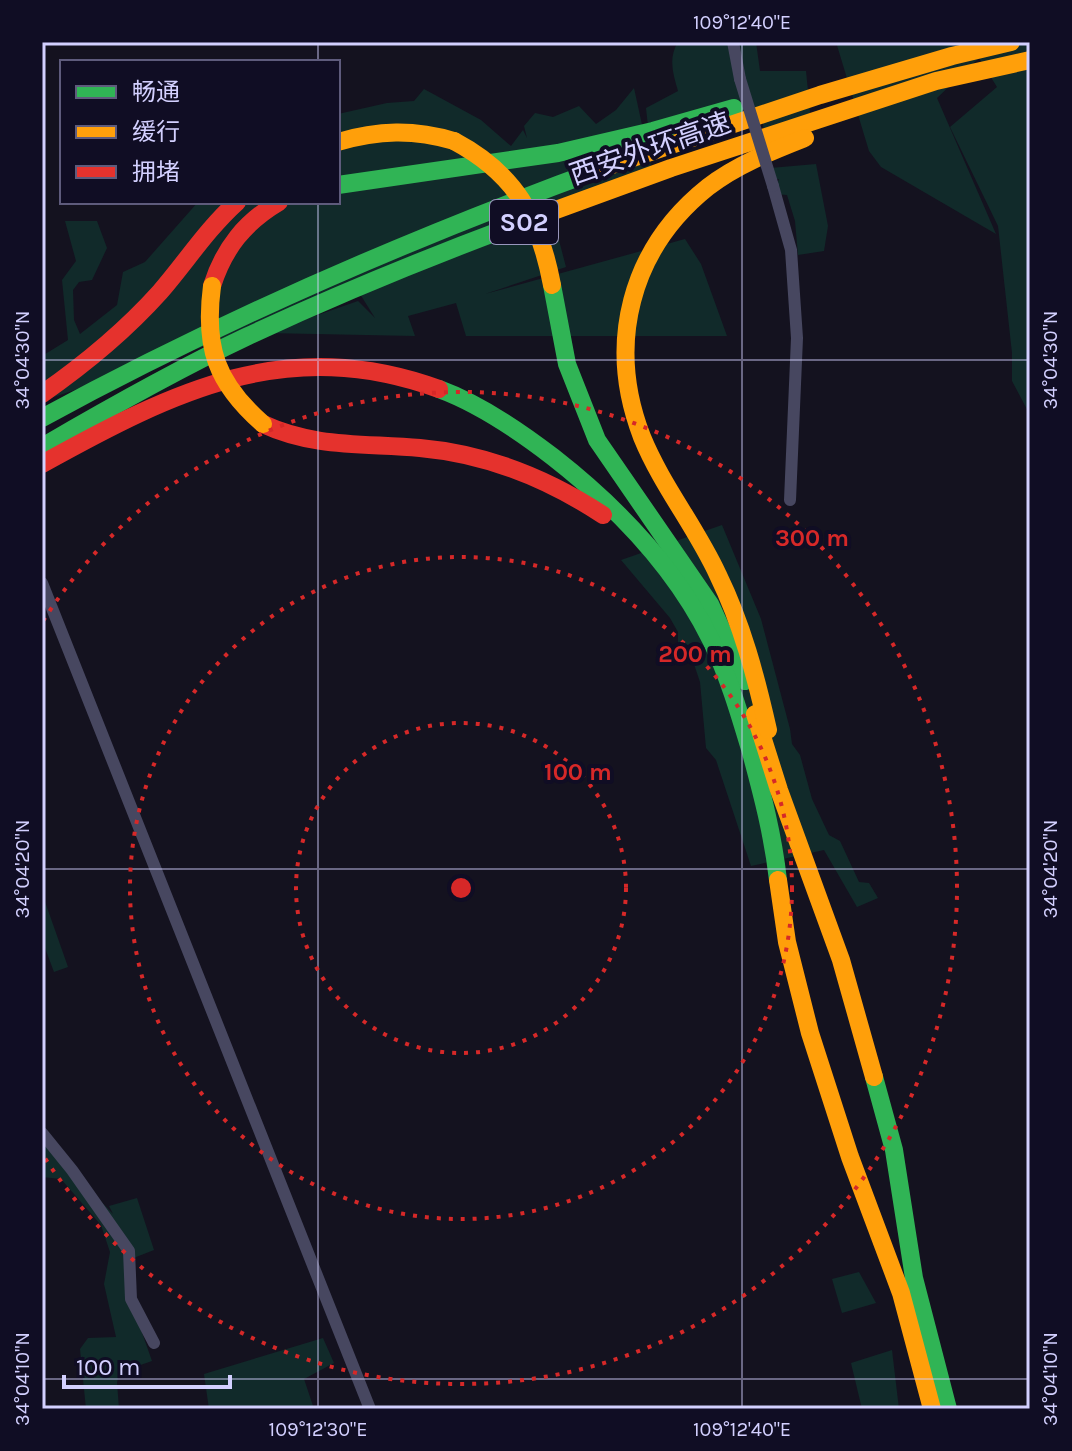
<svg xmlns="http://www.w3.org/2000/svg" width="1072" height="1451" font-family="Karla,'Noto Sans SC',sans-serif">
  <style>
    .green { fill: #112a2a }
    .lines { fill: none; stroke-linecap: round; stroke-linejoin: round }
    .street { stroke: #474760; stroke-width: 12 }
    .fast { stroke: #30b455; stroke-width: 18 }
    .slow { stroke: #ff9f0a; stroke-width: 18 }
    .jam { stroke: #e5322d; stroke-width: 18 }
    .street-bridge { stroke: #474760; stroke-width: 12 }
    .slow-bridge { stroke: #ff9f0a; stroke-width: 18 }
    .ticks { fill: none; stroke: #d3d0ff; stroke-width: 2; stroke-opacity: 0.45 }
    .ring { fill: none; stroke: #d62828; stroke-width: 4; stroke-dasharray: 4 8 }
    .labels { text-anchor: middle; stroke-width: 8; stroke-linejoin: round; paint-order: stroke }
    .shield { fill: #100d24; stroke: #9896bd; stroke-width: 2 }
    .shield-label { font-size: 26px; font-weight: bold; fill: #d3d0ff }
    .street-label { font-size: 28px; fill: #d3d0ff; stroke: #100d24 }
    .centre { fill: #d62828; stroke: #100d24; stroke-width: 4 }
    .ring-label { font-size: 24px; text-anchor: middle; font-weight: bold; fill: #d62828; stroke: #100d24; stroke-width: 8; stroke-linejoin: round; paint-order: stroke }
    .neatline { fill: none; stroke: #d3d0ff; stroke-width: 3 }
    .ticks-label { font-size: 20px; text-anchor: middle; fill: #d3d0ff }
  </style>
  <rect width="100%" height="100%" fill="#14121f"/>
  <g class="green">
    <path d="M 678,42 L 756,42 L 760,71 L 806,71 L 813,141 L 765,144 L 762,114 L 648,126 L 646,108 L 678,91 C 673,74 668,58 678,42 Z"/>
    <path d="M 836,42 L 1030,42 L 1030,415 L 1012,381 L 1012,353 L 998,226 L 950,127 L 997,87 L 979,58 L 937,98 L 996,234 L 881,167 L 869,151 Z"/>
    <path d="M 634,88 L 653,175 L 549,202 L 566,267 L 485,294 L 685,239 L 701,264 L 727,336 L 466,336 L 456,303 L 408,316 L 415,336 L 266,333 L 358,301 L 375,318 L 360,294 L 42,401 L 42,356 L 68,340 L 62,280 L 76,261 L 65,221 L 97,221 L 107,248 L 92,280 L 79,282 L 73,290 L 74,320 L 80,334 L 117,305 L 123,272 L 145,262 L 198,202 L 338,202 L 338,114 L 387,103 L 414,101 L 424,89 L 481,120 L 511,146 L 523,130 L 527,138 L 524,126 L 535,113 L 553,117 L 579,106 L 596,124 L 616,110 Z"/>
    <path d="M 816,164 L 828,226 L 824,251 L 798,255 L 795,221 L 787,195 L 774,194 L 779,179 L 770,179 L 770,168 Z"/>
    <path d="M 722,525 L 761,619 L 790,729 L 792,744 L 800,755 L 812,799 L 829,835 L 840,841 L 859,882 L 869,883 L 878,898 L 857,907 L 824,850 L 751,866 L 716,760 L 706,748 L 700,682 L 692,658 L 678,655 L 678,632 L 670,618 L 621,560 Z"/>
    <path d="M 42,878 L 43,896 L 68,967 L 54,972 L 42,940 Z"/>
    <path d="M 42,1140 L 113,1214 L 109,1206 L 137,1198 L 154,1250 L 131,1259 L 127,1290 L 152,1361 L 120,1372 L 117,1382 L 119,1409 L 86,1409 L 80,1349 L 88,1338 L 116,1337 L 104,1284 L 110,1252 L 101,1225 L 61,1179 L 42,1177 Z"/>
    <path d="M 859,1272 L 876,1303 L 842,1313 L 832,1279 Z"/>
    <path d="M 323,1338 L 334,1363 L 304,1379 L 314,1409 L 209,1409 L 204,1374 Z"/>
    <path d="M 892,1350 L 899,1409 L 862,1409 L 851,1363 Z"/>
  </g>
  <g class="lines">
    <g class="street">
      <path d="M 733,42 L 740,79"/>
      <path d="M 773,186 L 791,250 L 797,338 L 790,500"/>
      <path d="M 42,583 L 370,1409"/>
      <path d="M 42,1133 L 72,1170 L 129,1251 L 131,1299 L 154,1343"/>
    </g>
    <g class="fast">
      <path d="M 338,185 L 558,153 L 653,131 L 734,108"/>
      <path d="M 552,285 L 567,364 L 597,440 L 710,604 L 745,681"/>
      <path d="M 439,389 C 480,404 518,430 553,457 C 617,507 675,567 711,640 C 728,675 739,712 750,749 C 762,793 773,835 778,880"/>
      <path d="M 42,418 C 224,319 411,238 606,167"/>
      <path d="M 42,447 C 109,408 176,370 246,337 C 340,293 436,254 534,218"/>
      <path d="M 874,1077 L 894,1150 L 914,1278 L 948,1409"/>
    </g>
    <g class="slow">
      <path d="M 338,142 C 378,130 414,129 454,141"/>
      <path d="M 606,167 L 820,95 L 952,56 L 1011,42"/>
      <path d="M 534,218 L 671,168 L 936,81 L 1030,60"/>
      <path d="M 755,714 L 779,790 L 841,960 L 874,1077"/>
      <path d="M 768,730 C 756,677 742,624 718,575 C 696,527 662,486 642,437 C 606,344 630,249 708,187 C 736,165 772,151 805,138"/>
      <path d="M 778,880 L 787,942 L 810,1033 L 850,1157 L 901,1293 L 932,1409"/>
    </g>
    <g class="jam">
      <path d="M 212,286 C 224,248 245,222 279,202"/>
      <path d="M 42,394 C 85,364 125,331 160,292 C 186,262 207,229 237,202"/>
      <path d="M 263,424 C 314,448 365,443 420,448 C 487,454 547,478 603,515"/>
      <path d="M 42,464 C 174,391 287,334 439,389"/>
    </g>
    <path class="street-bridge" d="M 740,79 L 773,186"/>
    <g class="slow-bridge">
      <path d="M 454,141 C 516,174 539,217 552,285"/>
      <path d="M 212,286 C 204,347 216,383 263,424"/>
    </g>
  </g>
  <path class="ticks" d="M 318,42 L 318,62M 742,42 L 742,1409M 318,202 L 318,1409M 42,360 L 1030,360M 42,869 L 1030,869M 42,1379 L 1030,1379"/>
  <g class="ring">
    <circle cx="461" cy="888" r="165"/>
    <circle cx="461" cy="888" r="331"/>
    <path d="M43 621A496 496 0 1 1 43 1155"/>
  </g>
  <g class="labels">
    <rect class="shield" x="490" y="200" width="68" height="44" rx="6"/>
    <g class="shield-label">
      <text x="524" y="231">S02</text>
    </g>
    <g class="street-label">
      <text transform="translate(650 148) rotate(-19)" y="10">西安外环高速</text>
    </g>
  </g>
  <circle cx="461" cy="888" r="12" class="centre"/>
  <g class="ring-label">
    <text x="812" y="546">300 m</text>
    <text x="695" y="662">200 m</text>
    <text x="578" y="780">100 m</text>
  </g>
  <rect width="1072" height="1451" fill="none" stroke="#100d24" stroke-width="88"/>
  <rect x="60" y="60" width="280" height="144" fill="#100d24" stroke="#5e5b7c" stroke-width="2"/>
  <rect x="76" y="86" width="40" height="12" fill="#30b455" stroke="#5e5b7c" stroke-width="2"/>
  <text x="132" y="100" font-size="24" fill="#d3d0ff">畅通</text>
  <rect x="76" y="126" width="40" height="12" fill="#ff9f0a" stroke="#5e5b7c" stroke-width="2"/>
  <text x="132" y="140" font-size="24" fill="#d3d0ff">缓行</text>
  <rect x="76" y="166" width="40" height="12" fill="#e5322d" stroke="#5e5b7c" stroke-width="2"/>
  <text x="132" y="180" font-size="24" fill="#d3d0ff">拥堵</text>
  <path d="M64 1375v12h166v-12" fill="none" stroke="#d3d0ff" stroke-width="4"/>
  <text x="76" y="1375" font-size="24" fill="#d3d0ff" stroke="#100d24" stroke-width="6" paint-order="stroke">100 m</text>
  <rect x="44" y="44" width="984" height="1363" class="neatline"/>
  <g class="ticks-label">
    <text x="742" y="29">109°12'40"E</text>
    <text transform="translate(22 360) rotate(-90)" y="7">34°04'30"N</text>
    <text transform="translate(1050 360) rotate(-90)" y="7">34°04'30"N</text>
    <text transform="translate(22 869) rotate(-90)" y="7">34°04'20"N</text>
    <text transform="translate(1050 869) rotate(-90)" y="7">34°04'20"N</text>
    <text transform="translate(22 1379) rotate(-90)" y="7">34°04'10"N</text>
    <text transform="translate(1050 1379) rotate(-90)" y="7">34°04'10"N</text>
    <text x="318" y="1436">109°12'30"E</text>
    <text x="742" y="1436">109°12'40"E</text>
  </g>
</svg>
